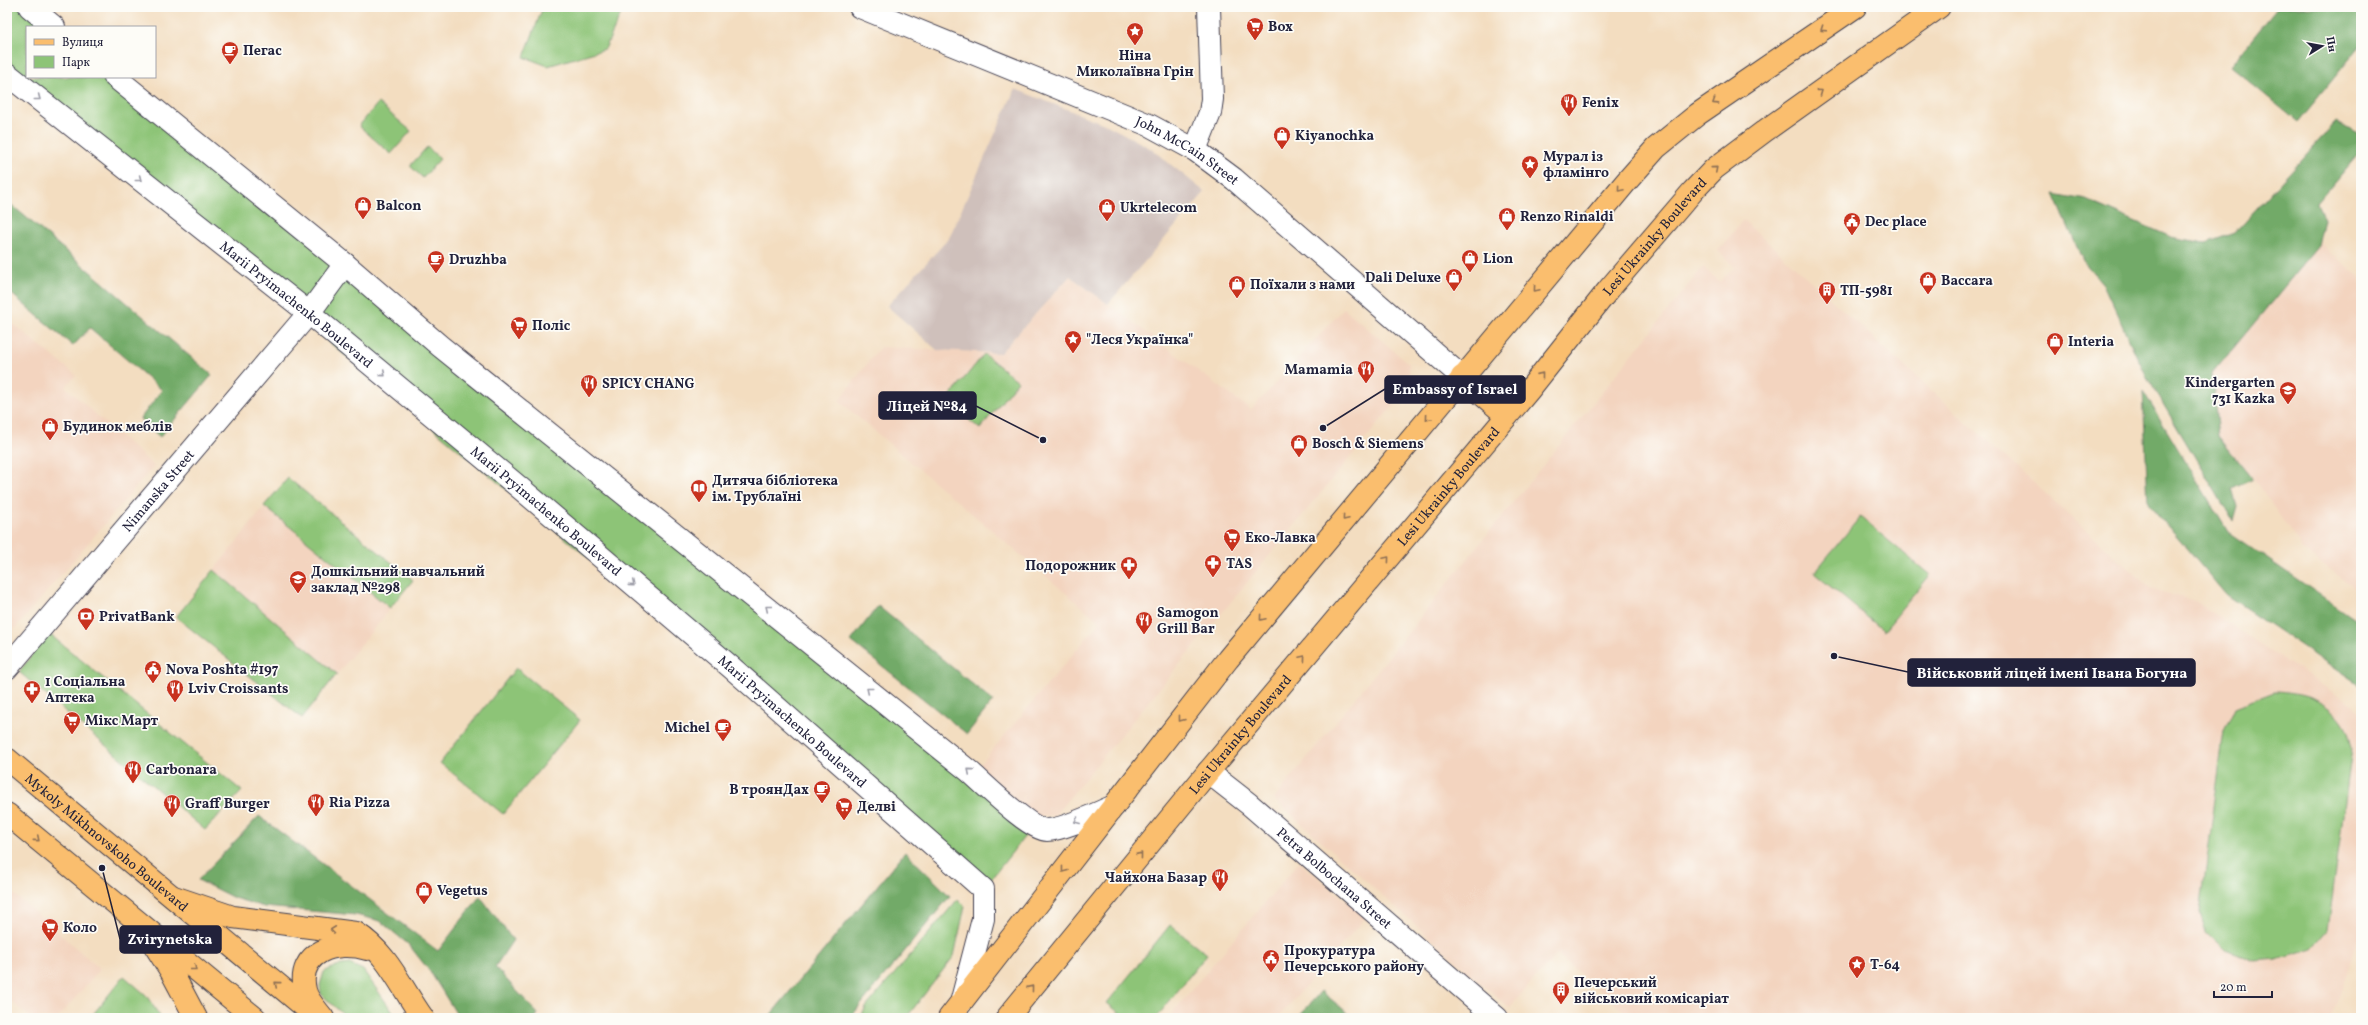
<svg xmlns="http://www.w3.org/2000/svg" width="2368" height="1025" font-family="Vollkorn,serif">
  <style>
    .built { fill: #f3d4bf }
    .industrial { fill: #cfc0bb }
    .green { fill: #8dc477; stroke: #587359 }
    .forest { fill: #72aa68; stroke: #4a6652 }
    .lines { fill: none; stroke-linecap: round; stroke-linejoin: round }
    .minor-casing { stroke: #413e4f; stroke-width: 24 }
    .major-casing { stroke: #413e4f; stroke-width: 24 }
    .highway-casing { stroke: #413e4f; stroke-width: 24 }
    .minor { stroke: #fff; stroke-width: 22 }
    .major { stroke: #fabe6e; stroke-width: 22 }
    .highway { stroke: #fabe6e; stroke-width: 22 }
    .oneway { stroke: #8e7054 }
    .oneway2 { stroke: #9c9ca7 }
    .labels { text-anchor: middle; stroke-width: 3.5; stroke-linejoin: round; paint-order: stroke }
    .poi-label { font-size: 14px; font-weight: bold; fill: #22223b; stroke: #fdfcf7; text-anchor: start }
    .street-label { font-size: 14px; fill: #22223b; stroke: #fdfcf7 }
    .leader { fill: none; stroke: #22223b; stroke-width: 1.5 }
    .callout-dot { fill: #22223b; stroke: #fdfcf7; stroke-width: 1.5 }
    .callout { fill: #22223b; stroke: #22223b; stroke-width: 1.5 }
    .callout-label { font-size: 15px; text-anchor: middle; font-weight: bold; fill: #fff }
  </style>
  <rect width="100%" height="100%" fill="#fdfcf7"/>
  <filter id="ink" filterUnits="userSpaceOnUse"><feTurbulence type="fractalNoise" baseFrequency=".025" numOctaves="2"/><feDisplacementMap in="SourceGraphic" scale="8" xChannelSelector="R" yChannelSelector="G"/><feConvolveMatrix kernelMatrix="1 2 1 2 8 2 1 2 1" color-interpolation-filters="sRGB"/></filter>
  <filter id="wash" filterUnits="userSpaceOnUse"><feTurbulence type="fractalNoise" baseFrequency=".012" numOctaves="4" result="noise"/><feDisplacementMap in="SourceGraphic" scale="16" xChannelSelector="R" yChannelSelector="G"/><feGaussianBlur stdDeviation="0.9" result="paint"/><feColorMatrix in="noise" values="0 0 0 0 0 0 0 0 0 0 0 0 0 0 0 0 0 1.4 0 .05"/><feComposite in="paint" operator="in"/></filter>
  <g filter="url(#wash)">
    <rect width="100%" height="100%" fill="#f3ddc0"/>
    <g class="built">
      <path d="M 1743,220 L 2151,589 L 2195,601 L 2361,711 L 2361,933 L 2331,1018 L 1632,1018 L 1557,954 L 1509,1008 L 1274,799 L 1703,267 L 1720,282 L 1735,267 L 1718,251 Z"/>
      <path d="M 2320,243 L 2361,279 L 2361,593 L 2303,550 L 2258,484 L 2218,436 L 2212,374 Z"/>
      <path d="M 1070,276 L 1251,410 L 1344,308 L 1409,364 L 1410,385 L 1055,815 L 1035,817 L 978,767 L 1100,622 L 839,401 L 880,347 L 1000,353 Z"/>
      <path d="M 7,319 L 76,375 L 65,387 L 154,466 L 7,638 Z"/>
      <path d="M 288,478 L 413,580 L 302,718 L 176,617 Z"/>
      <path d="M 1299,862 L 1366,917 L 1278,1018 L 1168,1018 Z"/>
      <path d="M 7,888 L 100,969 L 58,1018 L 31,1018 L 7,998 Z"/>
    </g>
    <path class="industrial" d="M 1015,89 L 1107,125 L 1150,148 L 1205,192 L 1108,304 L 1070,276 L 1000,353 L 937,350 L 887,306 L 949,238 Z"/>
    <g class="green">
      <path d="M 7,7 L 30,7 L 54,27 L 27,27 L 27,77 L 115,77 L 1033,826 L 983,889 L 917,831 L 7,74 Z"/>
      <path d="M 543,7 L 624,7 L 605,49 L 548,66 L 524,57 Z"/>
      <path d="M 378,103 L 411,131 L 391,154 L 359,126 Z"/>
      <path d="M 427,147 L 440,159 L 423,178 L 410,166 Z"/>
      <path d="M 984,354 L 1018,381 L 980,429 L 946,401 Z"/>
      <path d="M 288,478 L 413,580 L 390,608 L 264,506 Z"/>
      <path d="M 1860,517 L 1930,575 L 1884,631 L 1814,573 Z"/>
      <path d="M 214,570 L 337,674 L 302,718 L 176,617 Z"/>
      <path d="M 48,633 L 242,791 L 205,830 L 19,672 Z"/>
      <path d="M 516,668 L 580,720 L 503,814 L 440,763 Z"/>
      <path d="M 2274,692 C 2301,693 2332,700 2346,727 C 2349,733 2350,741 2352,748 L 2328,930 L 2313,948 L 2276,959 L 2255,961 L 2223,948 L 2206,932 L 2200,913 L 2224,731 L 2235,707 Z"/>
      <path d="M 958,899 L 965,906 L 954,956 L 906,1018 L 860,1018 L 867,1006 Z"/>
      <path d="M 1170,925 L 1207,954 L 1156,1018 L 1126,1018 L 1107,1003 Z"/>
      <path d="M 349,964 L 363,970 L 397,1018 L 347,1018 L 321,994 L 320,985 L 324,972 L 336,966 Z"/>
      <path d="M 124,976 L 146,995 L 161,1018 L 90,1018 Z"/>
    </g>
    <g class="forest">
      <path d="M 2278,7 L 2361,7 L 2361,45 L 2298,122 L 2230,66 Z"/>
      <path d="M 2336,122 L 2361,136 L 2361,151 L 2317,203 L 2324,219 L 2318,246 L 2212,374 L 2218,436 L 2253,479 L 2232,489 L 2237,507 L 2233,521 L 2144,372 L 2103,284 L 2083,261 L 2054,194 L 2086,200 L 2171,237 L 2206,243 L 2234,233 Z"/>
      <path d="M 7,201 L 212,375 L 160,437 L 140,419 L 162,390 L 90,328 L 73,346 L 7,290 Z"/>
      <path d="M 2143,391 L 2228,532 L 2361,623 L 2361,686 L 2226,595 L 2148,503 Z"/>
      <path d="M 878,606 L 993,701 L 967,734 L 851,641 Z"/>
      <path d="M 259,816 L 438,951 L 480,896 L 513,940 L 495,967 L 538,1014 L 535,1018 L 459,1018 L 431,973 L 409,945 L 380,921 L 356,915 L 264,907 L 234,898 L 198,880 Z"/>
      <path d="M 905,852 L 950,896 L 850,1018 L 768,1018 Z"/>
      <path d="M 1321,991 L 1354,1018 L 1298,1018 Z"/>
    </g>
  </g>
  <g filter="url(#ink)">
    <g class="lines">
      <g class="minor-casing">
        <g id="minor">
          <path d="M 30,7 L 54,27"/>
          <path id="s1" d="M 860,7 L 1149,125 L 1195,150 L 1234,179 L 1462,377"/>
          <path id="s2" d="M 7,74 L 309,313 L 520,488 L 732,668 L 983,889 L 983,919 L 961,1003"/>
          <path d="M 115,77 L 345,264 L 440,346 L 969,771 C 984,784 1030,830 1047,830 C 1063,830 1097,813 1114,806"/>
          <path d="M 1195,150 L 1210,113 L 1212,99 L 1209,7"/>
          <path id="s3" d="M 7,668 L 309,313 L 345,264"/>
          <path id="s4" d="M 1208,772 L 1249,804 L 1497,1018"/>
        </g>
      </g>
      <g class="major-casing">
        <g id="major">
          <path d="M 1462,377 L 1507,416"/>
          <path d="M 174,897 L 233,917 L 356,933 C 388,953 402,989 423,1018"/>
          <path d="M 145,930 L 171,971 L 196,1018"/>
          <path d="M 323,1018 C 317,1010 307,1000 305,990 C 296,951 337,940 367,949"/>
          <path d="M 949,1018 L 1228,659 L 1626,182 L 1656,148 L 1698,114 L 1855,7"/>
          <path id="s5" d="M 1007,1018 L 1208,772 L 1529,390 L 1609,289 L 1693,191 L 1714,169 L 1766,130 L 1939,7"/>
        </g>
      </g>
      <g class="highway-casing">
        <g id="highway">
          <path id="s6" d="M 7,759 L 318,1018"/>
          <path d="M 7,814 L 255,1018"/>
        </g>
      </g>
      <use href="#minor" class="minor"/>
      <use href="#major" class="major"/>
      <use href="#highway" class="highway"/>
    </g>
    <defs><path id="oneway-chevron" d="M-2-3.5L2.5 0L-2 3.5" fill="none" stroke-width="1.6" stroke-linecap="round" stroke-linejoin="round"/></defs>
    <g class="oneway">
      <use href="#oneway-chevron" transform="translate(1823 29) rotate(146)"/>
      <use href="#oneway-chevron" transform="translate(1820 92) rotate(-36)"/>
      <use href="#oneway-chevron" transform="translate(1715 102) rotate(147)"/>
      <use href="#oneway-chevron" transform="translate(1715 169) rotate(-41)"/>
      <use href="#oneway-chevron" transform="translate(1620 189) rotate(130)"/>
      <use href="#oneway-chevron" transform="translate(1536 289) rotate(130)"/>
      <use href="#oneway-chevron" transform="translate(1541 375) rotate(-51)"/>
      <use href="#oneway-chevron" transform="translate(1428 418) rotate(130)"/>
      <use href="#oneway-chevron" transform="translate(1345 518) rotate(130)"/>
      <use href="#oneway-chevron" transform="translate(1387 559) rotate(-50)"/>
      <use href="#oneway-chevron" transform="translate(1262 618) rotate(130)"/>
      <use href="#oneway-chevron" transform="translate(1303 658) rotate(-50)"/>
      <use href="#oneway-chevron" transform="translate(1181 719) rotate(128)"/>
      <use href="#oneway-chevron" transform="translate(37 839) rotate(40)"/>
      <use href="#oneway-chevron" transform="translate(1140 855) rotate(-51)"/>
      <use href="#oneway-chevron" transform="translate(1064 870) rotate(128)"/>
      <use href="#oneway-chevron" transform="translate(333 930) rotate(-173)"/>
      <use href="#oneway-chevron" transform="translate(194 968) rotate(39)"/>
      <use href="#oneway-chevron" transform="translate(277 984) rotate(-140)"/>
      <use href="#oneway-chevron" transform="translate(1031 988) rotate(-51)"/>
    </g>
    <g class="oneway2">
      <use href="#oneway-chevron" transform="translate(38 98) rotate(38)"/>
      <use href="#oneway-chevron" transform="translate(139 179) rotate(38)"/>
      <use href="#oneway-chevron" transform="translate(383 374) rotate(40)"/>
      <use href="#oneway-chevron" transform="translate(632 584) rotate(40)"/>
      <use href="#oneway-chevron" transform="translate(768 608) rotate(-141)"/>
      <use href="#oneway-chevron" transform="translate(869 690) rotate(-141)"/>
      <use href="#oneway-chevron" transform="translate(970 771) rotate(-140)"/>
      <use href="#oneway-chevron" transform="translate(1077 821) rotate(158)"/>
    </g>
  </g>
  <defs>
    <g id="supermarket-pin" transform="scale(0.9)"><path d="M0 17L-7.5 6A9.5 9.5 0 1 1 7.5 6Z" fill="#c8321e" stroke="#fdfcf7"/><path d="M-6-5.5h2.5l.6 2H6L4.5 2H-2.5L-4.4-4H-6ZM-1.5 3.2a1.3 1.3 0 1 0 .1 0ZM3 3.2a1.3 1.3 0 1 0 .1 0Z" fill="#fff"/></g>
    <g id="sight-pin" transform="scale(0.9)"><path d="M0 17L-7.5 6A9.5 9.5 0 1 1 7.5 6Z" fill="#c8321e" stroke="#fdfcf7"/><path d="M0-6L1.8-2.2L6-1.7L2.9 1.2L3.7 5.4L0 3.3L-3.7 5.4L-2.9 1.2L-6-1.7L-1.8-2.2Z" fill="#fff"/></g>
    <g id="cafe-pin" transform="scale(0.9)"><path d="M0 17L-7.5 6A9.5 9.5 0 1 1 7.5 6Z" fill="#c8321e" stroke="#fdfcf7"/><path d="M-5.5-4.5H6V0H3Q3 3.5 0 3.5H-2.5Q-5.5 3.5-5.5 0ZM3-3.2v2h1.7v-2ZM-6 4.5H4V6H-6Z" fill="#fff"/></g>
    <g id="restaurant-pin" transform="scale(0.9)"><path d="M0 17L-7.5 6A9.5 9.5 0 1 1 7.5 6Z" fill="#c8321e" stroke="#fdfcf7"/><path d="M-5-6h1v4h1v-4h1v4h1v-4h1v5L-1.5 .5V6h-2V.5L-5-1ZM5-6V6H3V1.5H1.5Q1.5-4 5-6Z" fill="#fff"/></g>
    <g id="shop-pin" transform="scale(0.9)"><path d="M0 17L-7.5 6A9.5 9.5 0 1 1 7.5 6Z" fill="#c8321e" stroke="#fdfcf7"/><path d="M-5-2.5h2.3a2.7 3.5 0 0 1 5.4 0H5L5.5 6h-11ZM-1.5-2.5h3a1.5 2.3 0 0 0-3 0Z" fill="#fff"/></g>
    <g id="civic-pin" transform="scale(0.9)"><path d="M0 17L-7.5 6A9.5 9.5 0 1 1 7.5 6Z" fill="#c8321e" stroke="#fdfcf7"/><path d="M-.6-6.5H3V-4.5H.6V-3L4-1V1h2V6H-6V1h2V-1L-.6-3ZM-1.2 2.5V6h2.4V2.5Z" fill="#fff"/></g>
    <g id="building-pin" transform="scale(0.9)"><path d="M0 17L-7.5 6A9.5 9.5 0 1 1 7.5 6Z" fill="#c8321e" stroke="#fdfcf7"/><path d="M-4-6H4V6H1V3H-1V6H-4ZM-2.5-4.3h1.7v1.8h-1.7ZM.8-4.3h1.7v1.8H.8ZM-2.5-1h1.7V.8h-1.7ZM.8-1h1.7V.8H.8Z" fill="#fff"/></g>
    <g id="school-pin" transform="scale(0.9)"><path d="M0 17L-7.5 6A9.5 9.5 0 1 1 7.5 6Z" fill="#c8321e" stroke="#fdfcf7"/><path d="M0-5L7-2L0 1L-7-2ZM-4 1L0 2.5L4 1V4Q0 6-4 4Z" fill="#fff"/></g>
    <g id="library-pin" transform="scale(0.9)"><path d="M0 17L-7.5 6A9.5 9.5 0 1 1 7.5 6Z" fill="#c8321e" stroke="#fdfcf7"/><path d="M-6-4Q-3-5.5-.7-3.5V5Q-3 3-6 4ZM6-4Q3-5.5 .7-3.5V5Q3 3 6 4Z" fill="#fff"/></g>
    <g id="pharmacy-pin" transform="scale(0.9)"><path d="M0 17L-7.5 6A9.5 9.5 0 1 1 7.5 6Z" fill="#c8321e" stroke="#fdfcf7"/><path d="M-2-6h4v4h4v4h-4v4h-4v-4h-4v-4h4Z" fill="#fff"/></g>
    <g id="bank-pin" transform="scale(0.9)"><path d="M0 17L-7.5 6A9.5 9.5 0 1 1 7.5 6Z" fill="#c8321e" stroke="#fdfcf7"/><path d="M-6-4H6V4H-6ZM0-2.3a2.3 2.3 0 1 0 0 4.6a2.3 2.3 0 1 0 0-4.6Z" fill="#fff"/></g>
  </defs>
  <g fill-rule="evenodd">
    <use href="#supermarket-pin" x="1255" y="26"/>
    <use href="#sight-pin" x="1135" y="31"/>
    <use href="#cafe-pin" x="230" y="50"/>
    <use href="#restaurant-pin" x="1569" y="102"/>
    <use href="#shop-pin" x="1282" y="135"/>
    <use href="#sight-pin" x="1530" y="164"/>
    <use href="#shop-pin" x="363" y="205"/>
    <use href="#shop-pin" x="1107" y="207"/>
    <use href="#shop-pin" x="1507" y="216"/>
    <use href="#civic-pin" x="1852" y="221"/>
    <use href="#shop-pin" x="1470" y="258"/>
    <use href="#cafe-pin" x="436" y="259"/>
    <use href="#shop-pin" x="1454" y="277"/>
    <use href="#shop-pin" x="1928" y="280"/>
    <use href="#shop-pin" x="1237" y="284"/>
    <use href="#building-pin" x="1827" y="290"/>
    <use href="#supermarket-pin" x="519" y="325"/>
    <use href="#sight-pin" x="1073" y="339"/>
    <use href="#shop-pin" x="2055" y="341"/>
    <use href="#restaurant-pin" x="1366" y="369"/>
    <use href="#restaurant-pin" x="589" y="383"/>
    <use href="#school-pin" x="2288" y="390"/>
    <use href="#shop-pin" x="50" y="426"/>
    <use href="#shop-pin" x="1299" y="443"/>
    <use href="#library-pin" x="699" y="488"/>
    <use href="#supermarket-pin" x="1232" y="537"/>
    <use href="#pharmacy-pin" x="1213" y="563"/>
    <use href="#pharmacy-pin" x="1129" y="565"/>
    <use href="#school-pin" x="298" y="579"/>
    <use href="#bank-pin" x="86" y="616"/>
    <use href="#restaurant-pin" x="1144" y="620"/>
    <use href="#civic-pin" x="153" y="669"/>
    <use href="#restaurant-pin" x="175" y="688"/>
    <use href="#pharmacy-pin" x="32" y="689"/>
    <use href="#supermarket-pin" x="72" y="720"/>
    <use href="#cafe-pin" x="723" y="727"/>
    <use href="#restaurant-pin" x="133" y="769"/>
    <use href="#cafe-pin" x="822" y="789"/>
    <use href="#restaurant-pin" x="316" y="802"/>
    <use href="#restaurant-pin" x="172" y="803"/>
    <use href="#supermarket-pin" x="844" y="806"/>
    <use href="#restaurant-pin" x="1220" y="877"/>
    <use href="#shop-pin" x="424" y="890"/>
    <use href="#supermarket-pin" x="50" y="927"/>
    <use href="#civic-pin" x="1271" y="958"/>
    <use href="#sight-pin" x="1857" y="964"/>
    <use href="#building-pin" x="1561" y="990"/>
  </g>
  <g class="labels">
    <g class="poi-label">
      <text x="1268" y="31">Box</text>
      <text x="243" y="55">Пегас</text>
      <text x="1135" y="60" text-anchor="middle">Ніна<tspan x="1135" dy="16">Миколаївна Грін</tspan></text>
      <text x="1582" y="107">Fenix</text>
      <text x="1295" y="140">Kiyanochka</text>
      <text x="1543" y="161">Мурал із<tspan x="1543" dy="16">фламінго</tspan></text>
      <text x="376" y="210">Balcon</text>
      <text x="1120" y="212">Ukrtelecom</text>
      <text x="1520" y="221">Renzo Rinaldi</text>
      <text x="1865" y="226">Dec place</text>
      <text x="1483" y="263">Lion</text>
      <text x="449" y="264">Druzhba</text>
      <text x="1441" y="282" text-anchor="end">Dali Deluxe</text>
      <text x="1941" y="285">Baccara</text>
      <text x="1250" y="289">Поїхали з нами</text>
      <text x="1840" y="295">ТП-5981</text>
      <text x="532" y="330">Поліс</text>
      <text x="1086" y="344">"Леся Українка"</text>
      <text x="2068" y="346">Interia</text>
      <text x="1353" y="374" text-anchor="end">Mamamia</text>
      <text x="2275" y="387" text-anchor="end">Kindergarten<tspan x="2275" dy="16">731 Kazka</tspan></text>
      <text x="602" y="388">SPICY CHANG</text>
      <text x="63" y="431">Будинок меблів</text>
      <text x="1312" y="448">Bosch &amp; Siemens</text>
      <text x="712" y="485">Дитяча бібліотека<tspan x="712" dy="16">ім. Трублаїні</tspan></text>
      <text x="1245" y="542">Еко-Лавка</text>
      <text x="1226" y="568">TAS</text>
      <text x="1116" y="570" text-anchor="end">Подорожник</text>
      <text x="311" y="576">Дошкільний навчальний<tspan x="311" dy="16">заклад №298</tspan></text>
      <text x="1157" y="617">Samogon<tspan x="1157" dy="16">Grill Bar</tspan></text>
      <text x="99" y="621">PrivatBank</text>
      <text x="166" y="674">Nova Poshta #197</text>
      <text x="45" y="686">1 Соціальна<tspan x="45" dy="16">Аптека</tspan></text>
      <text x="188" y="693">Lviv Croissants</text>
      <text x="85" y="725">Мікс Март</text>
      <text x="710" y="732" text-anchor="end">Michel</text>
      <text x="146" y="774">Carbonara</text>
      <text x="809" y="794" text-anchor="end">В троянДах</text>
      <text x="329" y="807">Ria Pizza</text>
      <text x="185" y="808">Graff Burger</text>
      <text x="857" y="811">Делві</text>
      <text x="1207" y="882" text-anchor="end">Чайхона Базар</text>
      <text x="437" y="895">Vegetus</text>
      <text x="63" y="932">Коло</text>
      <text x="1284" y="955">Прокуратура<tspan x="1284" dy="16">Печерського району</tspan></text>
      <text x="1870" y="969">Т-64</text>
      <text x="1574" y="987">Печерський<tspan x="1574" dy="16">військовий комісаріат</tspan></text>
    </g>
    <g class="street-label">
      <text dy="5" stroke="none"><textPath href="#s1" startOffset="358">John McCain Street</textPath></text>
      <text dy="5" stroke="none"><textPath href="#s5" startOffset="1015">Lesi Ukrainky Boulevard</textPath></text>
      <text dy="5" stroke="none"><textPath href="#s2" startOffset="370">Marii Pryimachenko Boulevard</textPath></text>
      <text dy="5" stroke="none"><textPath href="#s5" startOffset="691">Lesi Ukrainky Boulevard</textPath></text>
      <text dy="5" stroke="none"><textPath href="#s3" startOffset="233">Nimanska Street</textPath></text>
      <text dy="5" stroke="none"><textPath href="#s2" startOffset="694">Marii Pryimachenko Boulevard</textPath></text>
      <text dy="5" stroke="none"><textPath href="#s2" startOffset="1018">Marii Pryimachenko Boulevard</textPath></text>
      <text dy="5" stroke="none"><textPath href="#s5" startOffset="367">Lesi Ukrainky Boulevard</textPath></text>
      <text dy="5" stroke="none"><textPath href="#s6" startOffset="130">Mykoly Mikhnovskoho Boulevard</textPath></text>
      <text dy="5" stroke="none"><textPath href="#s4" startOffset="165">Petra Bolbochana Street</textPath></text>
    </g>
  </g>
  <path class="leader" d="M1323 428L1385 389M1043 440L976 406M1834 656L1908 672M102 868L120 939"/>
  <g class="callout-dot">
    <circle cx="1323" cy="428" r="4"/>
    <circle cx="1043" cy="440" r="4"/>
    <circle cx="1834" cy="656" r="4"/>
    <circle cx="102" cy="868" r="4"/>
  </g>
  <g class="callout">
    <rect x="1385" y="376" width="140" height="27" rx="4"/>
    <rect x="879" y="392" width="97" height="27" rx="4"/>
    <rect x="1908" y="659" width="287" height="27" rx="4"/>
    <rect x="120" y="926" width="101" height="27" rx="4"/>
  </g>
  <g class="callout-label">
    <text x="1455" y="394">Embassy of Israel</text>
    <text x="927" y="411">Ліцей №84</text>
    <text x="2052" y="678">Військовий ліцей імені Івана Богуна</text>
    <text x="170" y="944">Zvirynetska</text>
  </g>
  <rect width="2368" height="1025" fill="none" stroke="#fdfcf7" stroke-width="24"/>
  <rect x="26" y="26" width="130" height="52" fill="#fdfcf7" stroke="#a5a5ac"/>
  <rect x="34" y="39" width="20" height="6" fill="#fabe6e" stroke="#a5a5ac"/>
  <text x="62" y="46" font-size="12" fill="#22223b">Вулиця</text>
  <rect x="34" y="56" width="20" height="12" fill="#8dc477" stroke="#a5a5ac"/>
  <text x="62" y="66" font-size="12" fill="#22223b">Парк</text>
  <g transform="translate(2322 46) rotate(79)" stroke="#fdfcf7" stroke-width="3" paint-order="stroke">
  <path d="M0-3L7 15L0 10L-7 15Z" fill="#22223b"/>
  <text y="-6" font-size="11" font-weight="bold" text-anchor="middle" fill="#22223b">Пн</text>
  </g>
  <path d="M2214 991v6h58v-6" fill="none" stroke="#22223b" stroke-width="2"/>
  <text x="2220" y="991" font-size="12" fill="#22223b" stroke="#fdfcf7" stroke-width="3" paint-order="stroke">20 m</text>
</svg>
